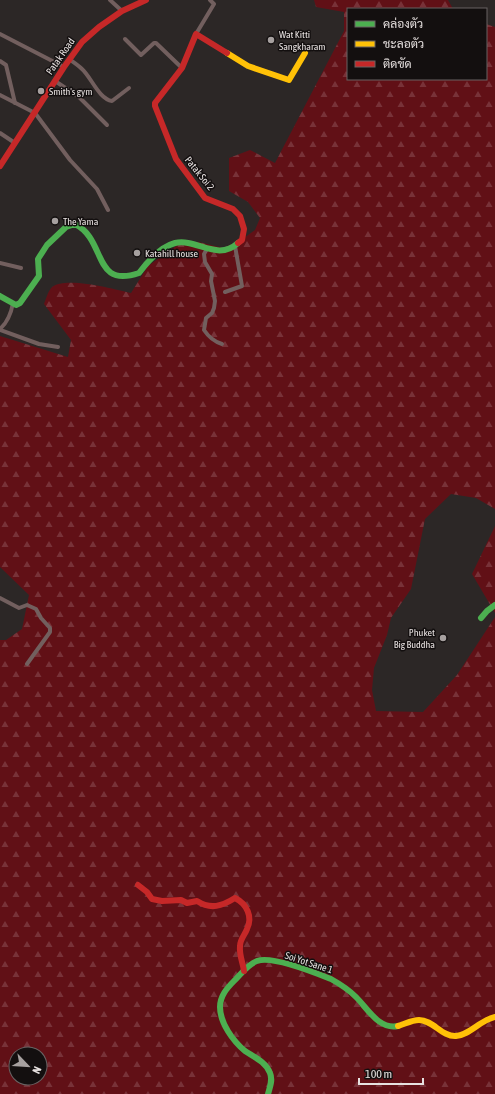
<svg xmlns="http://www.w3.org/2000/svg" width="495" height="1094" font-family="'Asap Condensed',Sarabun,sans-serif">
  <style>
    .forest { fill: url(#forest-firs); fill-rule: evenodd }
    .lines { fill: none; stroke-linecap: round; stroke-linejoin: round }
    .street { stroke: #725f5e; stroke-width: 4 }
    .fast { stroke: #4caf50; stroke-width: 6 }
    .slow { stroke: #ffc107; stroke-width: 6 }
    .jam { stroke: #c62828; stroke-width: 6 }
    .poi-dot { fill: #a6a09f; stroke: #130f0f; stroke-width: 1.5 }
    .labels { text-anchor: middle; stroke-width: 3; stroke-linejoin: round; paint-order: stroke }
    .poi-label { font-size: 10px; fill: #e7e1e0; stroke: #130f0f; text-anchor: start }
    .street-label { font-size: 10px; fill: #e7e1e0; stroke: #130f0f }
  </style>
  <defs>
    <pattern id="forest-firs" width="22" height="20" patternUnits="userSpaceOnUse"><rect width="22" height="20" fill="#611016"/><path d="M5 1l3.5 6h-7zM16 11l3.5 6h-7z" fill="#783238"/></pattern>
  </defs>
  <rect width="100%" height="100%" fill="#2c2726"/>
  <g class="forest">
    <path d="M 314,0 L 448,0 L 453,9 L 348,9 L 348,79 L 486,79 L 486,24 L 495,27 L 495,509 L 476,498 L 451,494 L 425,519 L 411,589 L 391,618 L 387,635 L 374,668 L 372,690 L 376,711 L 423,712 L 457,675 L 495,617 L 495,1094 L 0,1094 L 0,640 L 6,640 L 22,629 L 29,595 L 0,567 L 0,336 L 68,357 L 71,340 L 44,304 C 46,299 48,291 52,287 C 66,276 114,289 131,293 L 148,266 L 179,244 L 199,242 L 223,248 L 241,240 L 255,230 L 260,218 L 248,202 L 229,191 L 229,158 L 250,150 L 275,163 L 344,31 L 344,12 L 316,7 ZM 16,1054 L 40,1054 L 40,1078 L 16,1078 Z"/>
    <path d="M 495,526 L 495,613 L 472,574 Z"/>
  </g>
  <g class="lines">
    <g class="street">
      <path d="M 110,0 L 122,11"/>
      <path d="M 0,34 L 64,67"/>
      <path d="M 196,34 L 214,4 L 210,0"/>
      <path d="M 125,39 L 141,55 L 154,43 L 156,43 L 182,68"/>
      <path d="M 69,59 C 73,62 78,65 82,69 C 91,77 99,99 112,101 L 129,88"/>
      <path d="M 0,61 L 6,65 L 15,103"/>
      <path d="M 55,81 L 79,97 L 107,125"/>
      <path d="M 0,95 L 35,113 L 70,160 L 97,189 L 108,210"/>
      <path d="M 0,133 L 15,143"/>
      <path d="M 207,249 L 204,254 L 205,262 L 212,274 L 211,281 L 215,301 L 214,308 L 212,313 L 206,318 L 204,330 C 208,336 215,342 222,344"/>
      <path d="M 0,263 L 21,268"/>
      <path d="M 225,292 L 242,286 L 235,246"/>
      <path d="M 0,329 C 8,322 11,314 13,303"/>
      <path d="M 0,330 L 39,344 L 58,347"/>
      <path d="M 0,598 L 19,608 L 27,605 L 36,609 L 41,618 L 50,628 L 50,632 L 27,664"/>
    </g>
    <g class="fast">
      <path d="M 0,296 L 16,305 L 20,303 L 39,276 L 38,259 L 47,245 L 66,227 L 75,224 C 107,240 92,289 139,273 C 148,261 160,247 175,243 C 197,238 217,262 238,243"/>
      <path d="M 481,618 L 487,611 L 495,605"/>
      <path d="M 268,1094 C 270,1087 273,1080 270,1073 C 266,1062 254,1057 245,1051 C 233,1041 220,1023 220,1007 C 220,996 227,988 234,981 C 241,974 248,964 257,961 C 272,955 316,973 331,979 C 340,984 349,990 356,997 C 368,1009 379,1030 398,1026"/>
    </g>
    <g class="slow">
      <path d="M 227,53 L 248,66 L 289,80 L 305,53"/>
      <path d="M 398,1026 C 405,1024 412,1020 419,1020 C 433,1020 442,1037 456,1036 C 470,1035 480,1020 495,1017"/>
    </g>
    <g class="jam">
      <path d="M 227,53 L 196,34 L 182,68 L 155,103 L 155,106 L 176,159 L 205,198 L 233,209 L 240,216 L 244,229 L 242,240 L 238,243"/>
      <path d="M 0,166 L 64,67 L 82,42 L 99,27 L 122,11 L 146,0"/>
      <path d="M 138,885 L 147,892 L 152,899 L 162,901 L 181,900 L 187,903 L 197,901 C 211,910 222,906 235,898 C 247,904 253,917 247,929 C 245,935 240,939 240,946 C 239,955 243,963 244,971"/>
    </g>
  </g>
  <g class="poi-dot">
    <circle cx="271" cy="40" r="4"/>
    <circle cx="41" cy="91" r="4"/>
    <circle cx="55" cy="221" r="4"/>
    <circle cx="137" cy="253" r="4"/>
    <circle cx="443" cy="638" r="4"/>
  </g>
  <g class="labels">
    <g class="poi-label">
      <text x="279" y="38">Wat Kitti<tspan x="279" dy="12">Sangkharam</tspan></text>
      <text x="49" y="95">Smith's gym</text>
      <text x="63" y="225">The Yama</text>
      <text x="145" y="257">Katahill house</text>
      <text x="435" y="636" text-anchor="end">Phuket<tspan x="435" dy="12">Big Buddha</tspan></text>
    </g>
    <g class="street-label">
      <text transform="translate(60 56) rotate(-55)" y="4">Patak Road</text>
      <text transform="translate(200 173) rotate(51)" y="4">Patak Soi 2</text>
      <text transform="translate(309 962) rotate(18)" y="4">Soi Yot Sane 1</text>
    </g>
  </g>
  <rect x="347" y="8" width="140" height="72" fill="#130f0f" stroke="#686363"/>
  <rect x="355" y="21" width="20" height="6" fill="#4caf50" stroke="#686363"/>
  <text x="383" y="28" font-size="12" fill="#e7e1e0">คล่องตัว</text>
  <rect x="355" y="41" width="20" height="6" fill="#ffc107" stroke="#686363"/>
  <text x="383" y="48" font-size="12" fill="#e7e1e0">ชะลอตัว</text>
  <rect x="355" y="61" width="20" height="6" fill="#c62828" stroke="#686363"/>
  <text x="383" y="68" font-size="12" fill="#e7e1e0">ติดขัด</text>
  <g transform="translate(28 1066) rotate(115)"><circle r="19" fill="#130f0f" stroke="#686363"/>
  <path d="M0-3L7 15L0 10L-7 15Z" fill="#a6a09f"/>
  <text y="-6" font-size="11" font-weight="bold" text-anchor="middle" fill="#e7e1e0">N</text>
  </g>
  <path d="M359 1078v6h64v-6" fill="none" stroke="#e7e1e0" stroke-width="2"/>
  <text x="365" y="1078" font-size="12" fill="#e7e1e0" stroke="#130f0f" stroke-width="3" paint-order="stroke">100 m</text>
</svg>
